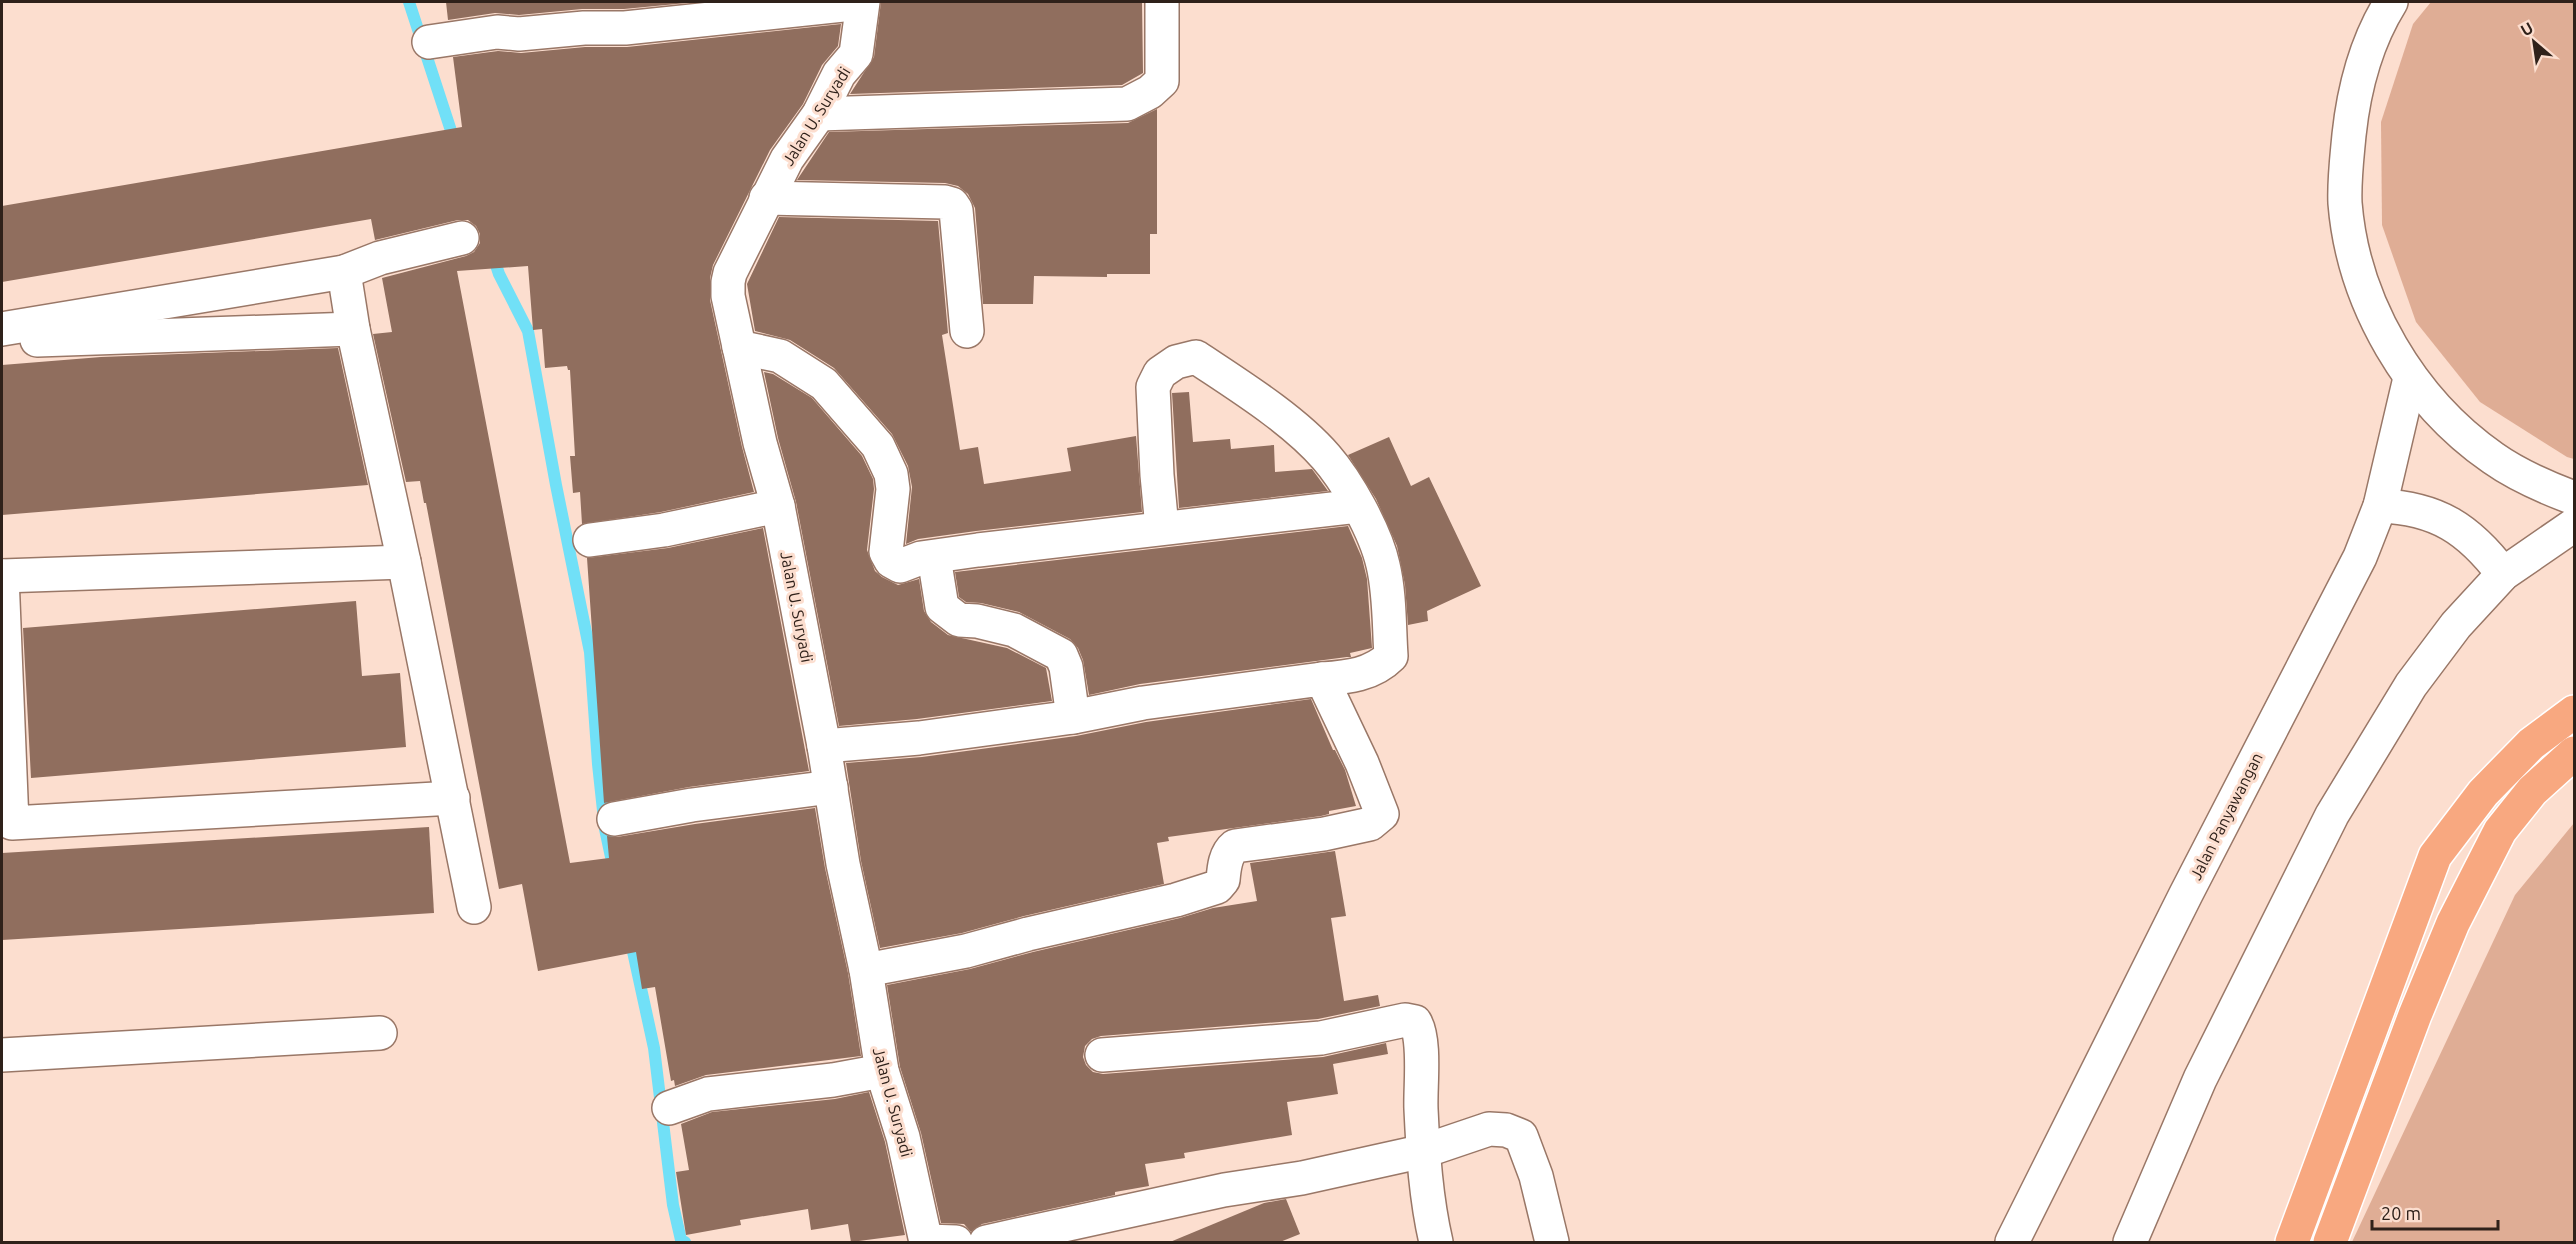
<svg xmlns="http://www.w3.org/2000/svg" width="2576" height="1244" font-family="Ubuntu,sans-serif">
  <style>
    .green { fill: #dfad95 }
    .lines { fill: none; stroke-linecap: round; stroke-linejoin: round }
    .stream { stroke: #71e0f7; stroke-width: 12 }
    .building { fill: #906e5e }
    .minor-casing { stroke: #997767; stroke-width: 36 }
    .secondary-casing { stroke: #997767; stroke-width: 36 }
    .motorway-casing { stroke: #fff; stroke-width: 36 }
    .minor { stroke: #fff; stroke-width: 33 }
    .secondary { stroke: #fff; stroke-width: 33 }
    .motorway { stroke: #f8a880; stroke-width: 33 }
    .labels { text-anchor: middle; stroke-width: 6; stroke-linejoin: round; paint-order: stroke }
    .street-label { font-size: 16px; fill: #2f211a; stroke: #fcdecf }
  </style>
  <rect width="100%" height="100%" fill="#fcdecf"/>
  <g class="green">
    <path d="M 2431,2 L 2574,2 L 2574,459 L 2567,457 L 2480,402 L 2416,322 L 2382,225 L 2381,122 L 2413,24 Z"/>
    <path d="M 2574,823 L 2574,1242 L 2352,1242 L 2515,895 Z"/>
  </g>
  <g class="lines">
    <g class="stream">
      <path d="M 409,2 L 455,143"/>
      <path d="M 492,253 L 499,274 L 528,331 L 556,485 L 590,652 L 598,764 L 605,829 L 611,857"/>
      <path d="M 630,938 L 654,1048 L 673,1205 L 681,1240 L 685,1242"/>
    </g>
  </g>
  <g class="building">
    <path d="M 446,2 L 697,2 L 624,9 L 582,9 L 519,15 L 495,13 L 448,20 Z"/>
    <path d="M 881,2 L 1142,2 L 1143,73 L 1122,85 L 850,94 L 874,57 Z"/>
    <path d="M 841,24 L 838,46 L 822,65 L 803,104 L 770,150 L 713,265 L 710,278 L 710,300 L 742,447 L 754,492 L 661,512 L 582,524 L 580,492 L 573,493 L 570,456 L 575,456 L 570,370 L 568,370 L 567,366 L 545,368 L 542,329 L 533,330 L 528,266 L 457,271 L 570,863 L 609,858 L 607,836 L 617,837 L 695,824 L 815,808 L 825,868 L 848,973 L 861,1056 L 706,1075 L 675,1086 L 674,1080 L 671,1081 L 655,987 L 642,989 L 636,952 L 538,971 L 522,884 L 499,889 L 426,503 L 424,503 L 420,481 L 406,482 L 373,334 L 392,332 L 382,278 L 466,256 L 474,252 L 480,243 L 480,234 L 476,226 L 468,220 L 458,220 L 375,240 L 371,219 L 2,282 L 2,206 L 462,127 L 453,57 L 498,51 L 521,53 L 585,47 L 627,47 Z"/>
    <path d="M 1157,109 L 1157,234 L 1150,234 L 1150,274 L 1107,274 L 1107,277 L 1034,276 L 1033,304 L 983,304 L 975,208 L 968,194 L 958,186 L 945,183 L 797,180 L 829,132 L 1128,123 Z"/>
    <path d="M 779,217 L 938,221 L 948,333 L 942,335 L 960,450 L 978,447 L 984,484 L 1071,471 L 1067,448 L 1136,436 L 1142,512 L 976,531 L 918,539 L 906,544 L 912,487 L 908,466 L 892,434 L 834,368 L 790,340 L 755,331 L 747,284 Z"/>
    <path d="M 338,348 L 368,485 L 2,515 L 2,365 L 101,357 Z"/>
    <path d="M 764,372 L 773,374 L 812,398 L 862,456 L 873,479 L 874,489 L 867,550 L 875,571 L 882,577 L 898,585 L 919,579 L 924,611 L 931,622 L 948,635 L 1007,648 L 1046,668 L 1052,701 L 917,719 L 839,726 L 796,502 L 778,438 Z"/>
    <path d="M 1189,392 L 1193,442 L 1230,439 L 1231,449 L 1274,445 L 1275,472 L 1312,469 L 1328,491 L 1179,508 L 1172,393 Z"/>
    <path d="M 1389,437 L 1411,486 L 1429,477 L 1481,586 L 1427,611 L 1428,621 L 1408,625 L 1405,585 L 1397,546 L 1376,499 L 1348,455 Z"/>
    <path d="M 1348,526 L 1362,558 L 1367,579 L 1372,648 L 1350,653 L 1351,657 L 1347,657 L 1140,684 L 1089,695 L 1083,660 L 1078,648 L 1070,639 L 1019,612 L 981,603 L 966,602 L 959,597 L 955,572 Z"/>
    <path d="M 763,528 L 809,771 L 689,787 L 604,803 L 587,558 L 668,548 Z"/>
    <path d="M 356,601 L 362,676 L 400,673 L 406,747 L 31,778 L 23,628 Z"/>
    <path d="M 1311,699 L 1333,750 L 1335,750 L 1345,770 L 1356,806 L 1329,811 L 1329,814 L 1321,816 L 1168,837 L 1169,841 L 1157,843 L 1164,884 L 1024,916 L 962,933 L 880,948 L 861,861 L 846,763 L 922,757 L 1076,736 L 1146,722 Z"/>
    <path d="M 429,827 L 434,913 L 2,940 L 2,853 Z"/>
    <path d="M 1335,851 L 1346,916 L 1331,918 L 1344,1001 L 1378,995 L 1380,1006 L 1318,1019 L 1101,1036 L 1092,1039 L 1085,1046 L 1083,1057 L 1086,1065 L 1093,1072 L 1103,1074 L 1323,1057 L 1386,1043 L 1388,1054 L 1333,1064 L 1338,1094 L 1287,1102 L 1292,1135 L 1184,1153 L 1185,1158 L 1145,1164 L 1149,1186 L 1115,1192 L 1115,1195 L 982,1224 L 971,1232 L 964,1224 L 941,1223 L 921,1133 L 900,1067 L 887,985 L 970,969 L 1033,952 L 1180,918 L 1213,908 L 1257,901 L 1250,863 Z"/>
    <path d="M 869,1092 L 885,1142 L 905,1235 L 851,1242 L 848,1224 L 811,1230 L 808,1209 L 740,1220 L 741,1225 L 686,1235 L 676,1172 L 689,1170 L 681,1124 L 712,1112 L 835,1099 Z"/>
    <path d="M 1286,1199 L 1300,1234 L 1280,1242 L 1170,1242 L 1264,1203 Z"/>
  </g>
  <g class="lines">
    <g class="minor-casing">
      <g id="minor">
        <path d="M 863,2 L 856,54 L 839,74 L 819,114 L 787,159 L 730,273 L 728,282 L 728,296 L 760,443 L 778,506 L 824,746 L 843,864 L 866,970 L 882,1071 L 903,1137 L 926,1242"/>
        <path d="M 429,42 L 497,32 L 519,34 L 584,28 L 625,28 L 862,3"/>
        <path d="M 819,114 L 1127,104 L 1150,92 L 1162,81 L 1162,2"/>
        <path d="M 766,198 L 945,202 L 952,204 L 956,210 L 967,331"/>
        <path d="M 344,272 L 353,329 L 404,562 L 474,907"/>
        <path d="M 2,329 L 344,272 L 380,258 L 462,238"/>
        <path d="M 37,340 L 353,329"/>
        <path d="M 739,347 L 780,356 L 824,384 L 878,446 L 891,474 L 893,489 L 886,552 L 891,561 L 900,566 L 921,558 L 978,550 L 1358,506"/>
        <path d="M 1162,528 L 1157,475 L 1153,387 L 1160,373 L 1176,362 L 1196,357 C 1238,385 1293,419 1326,457 C 1348,482 1376,533 1383,565 C 1390,594 1389,627 1391,656 C 1372,675 1348,677 1322,679"/>
        <path d="M 590,540 L 664,530 L 778,506"/>
        <path d="M 934,557 L 942,607 L 959,620 L 977,621 L 1014,630 L 1061,655 L 1066,667 L 1073,717"/>
        <path d="M 2,576 L 12,823 L 453,798"/>
        <path d="M 2,576 L 404,562"/>
        <path d="M 824,746 L 919,738 L 1073,717 L 1143,703 L 1322,679 L 1362,763 L 1382,814 L 1370,824 L 1324,834 L 1235,846 C 1225,854 1224,868 1223,880 L 1217,887 L 1176,900 L 1028,934 L 966,951 L 866,970"/>
        <path d="M 614,819 L 692,805 L 831,787"/>
        <path d="M 2,1055 L 380,1033"/>
        <path d="M 1102,1055 L 1321,1038 L 1405,1020 L 1415,1022 C 1426,1040 1420,1087 1421,1109 C 1423,1153 1426,1199 1436,1242"/>
        <path d="M 669,1108 L 708,1094 L 833,1080 L 882,1071"/>
        <path d="M 926,1241 L 956,1242"/>
        <path d="M 986,1242 L 1224,1190 L 1302,1178 L 1424,1151 L 1489,1129 L 1506,1130 L 1521,1136 L 1536,1176 L 1552,1242"/>
      </g>
    </g>
    <g class="secondary-casing">
      <g id="secondary">
        <path d="M 2391,2 C 2366,42 2354,88 2349,135 C 2347,157 2344,180 2345,203 C 2353,303 2411,401 2493,458 C 2517,475 2547,488 2574,498"/>
        <path d="M 2380,506 C 2437,508 2469,529 2503,574"/>
        <path d="M 2012,1242 L 2186,894 L 2360,557 L 2380,506 L 2410,378"/>
        <path d="M 2130,1242 L 2200,1079 L 2332,815 L 2411,685 L 2456,625 L 2503,574 L 2574,525"/>
      </g>
    </g>
    <g class="motorway-casing">
      <g id="motorway">
        <path d="M 2292,1242 L 2435,856 L 2483,793 L 2531,744 L 2574,712"/>
        <path d="M 2330,1242 L 2415,1015 L 2453,923 L 2500,831 L 2532,791 L 2574,753"/>
      </g>
    </g>
    <use href="#minor" class="minor"/>
    <use href="#secondary" class="secondary"/>
    <use href="#motorway" class="motorway"/>
  </g>
  <g class="labels">
    <g class="street-label">
      <text transform="translate(816 116) rotate(-58)" y="6">Jalan U. Suryadi</text>
      <text transform="translate(797 607) rotate(79)" y="6">Jalan U. Suryadi</text>
      <text transform="translate(2226 816) rotate(-63)" y="6">Jalan Panyawangan</text>
      <text transform="translate(893 1102) rotate(75)" y="6">Jalan U. Suryadi</text>
    </g>
  </g>
  <rect width="2576" height="1244" fill="none" stroke="#2f211a" stroke-width="6"/>
  <g transform="translate(2534 42) rotate(331)" stroke="#fcdecf" stroke-width="4.5" paint-order="stroke">
  <path d="M0-4.5L10 22L0 15L-10 22Z" fill="#2f211a"/>
  <text y="-9" font-size="16" font-weight="bold" text-anchor="middle" fill="#2f211a">U</text>
  </g>
  <path d="M2372 1220v9h126v-9" fill="none" stroke="#2f211a" stroke-width="3"/>
  <text x="2381" y="1220" font-size="18" fill="#2f211a" stroke="#fcdecf" stroke-width="4.5" paint-order="stroke">20 m</text>
</svg>
